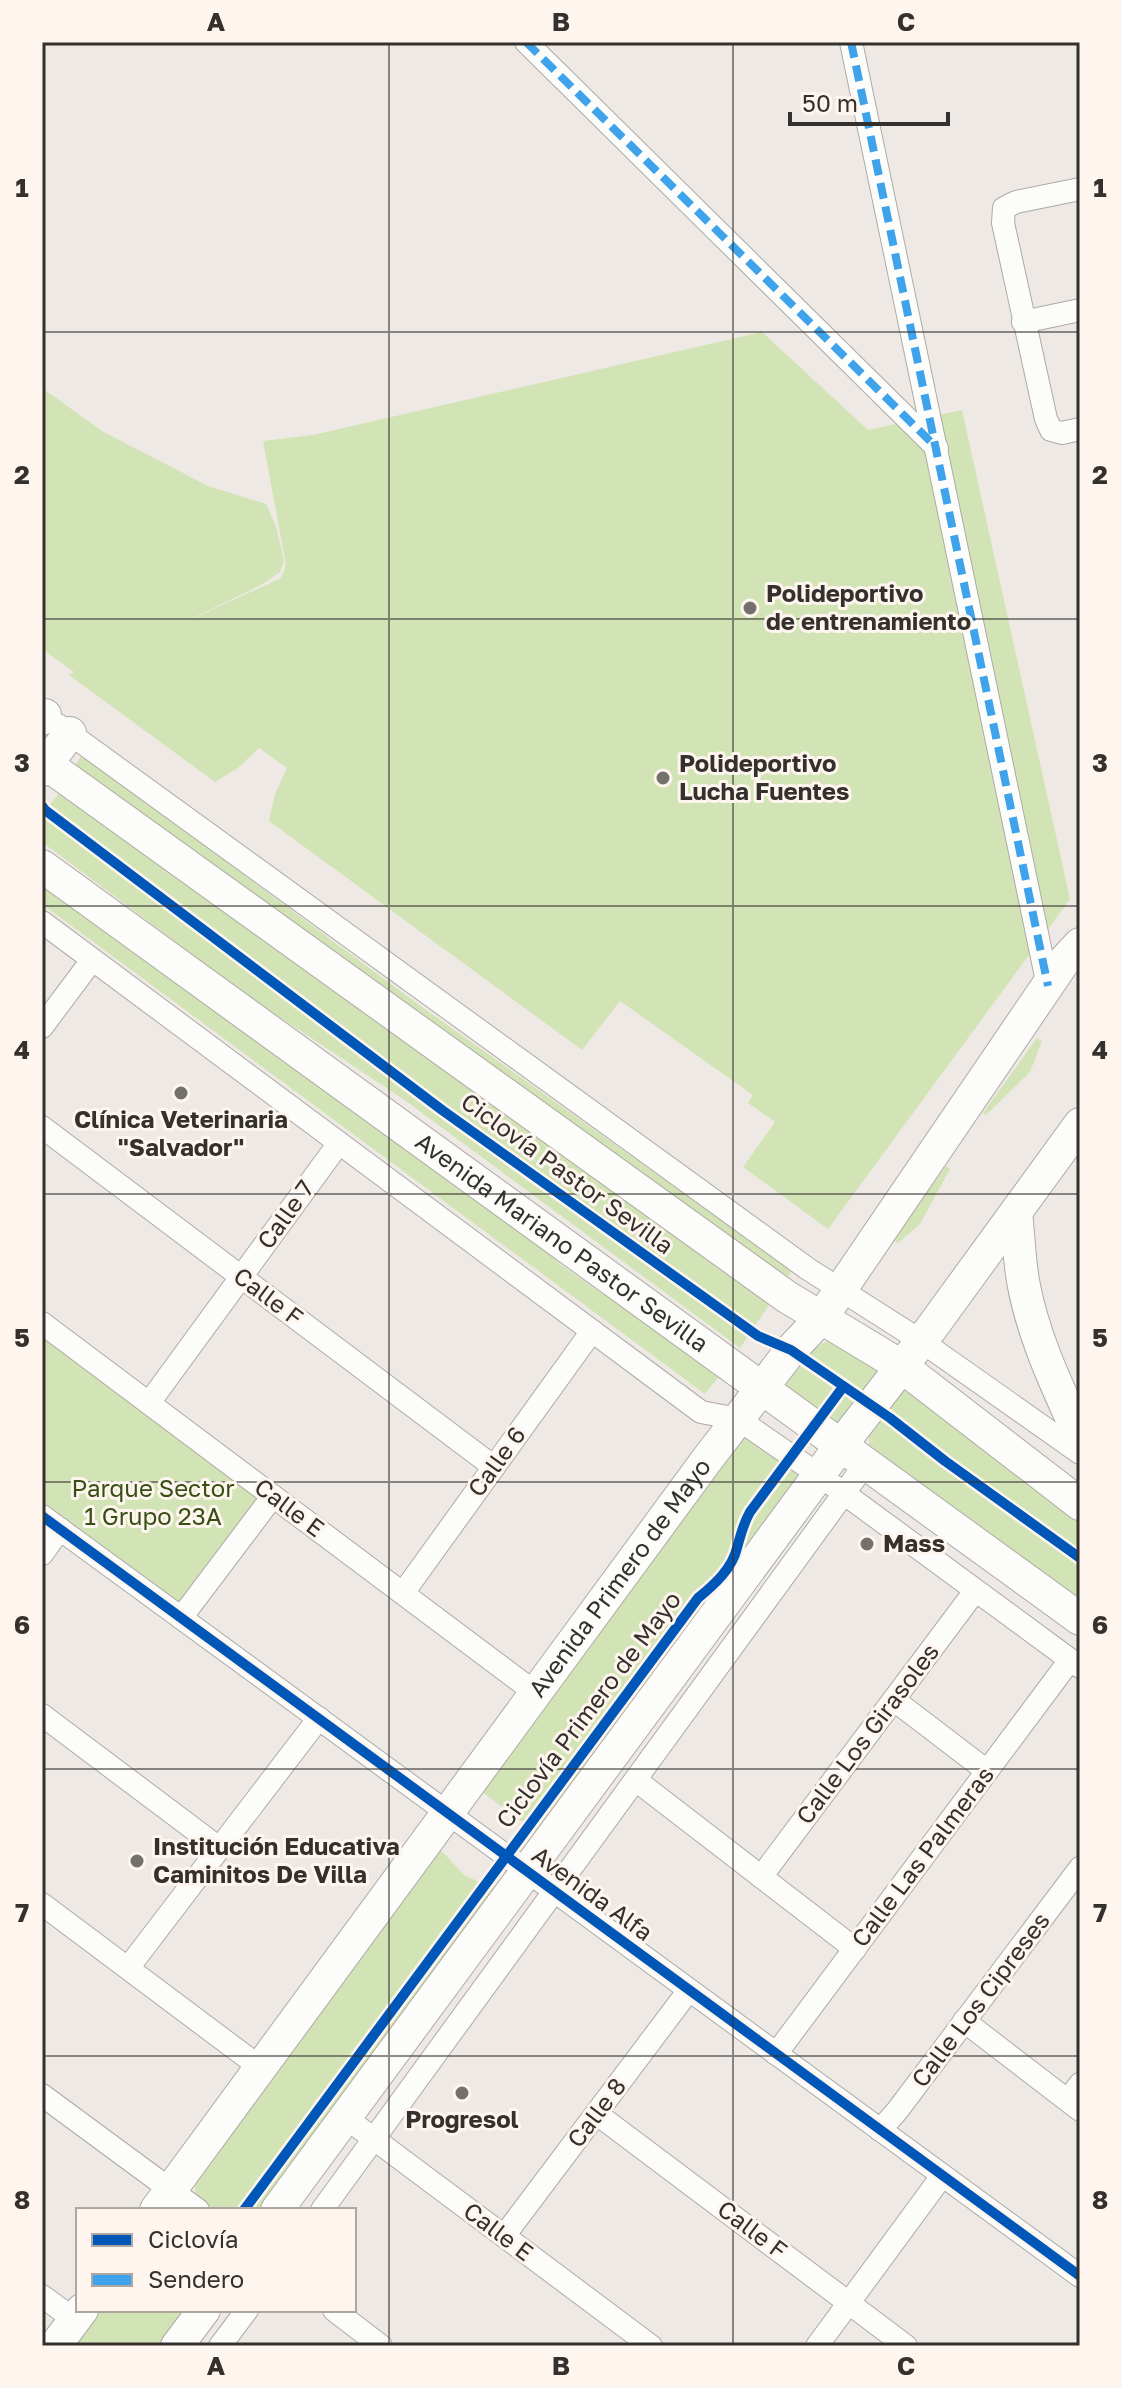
<svg xmlns="http://www.w3.org/2000/svg" width="1122" height="2388" font-family="'Golos Text',sans-serif">
  <style>
    .green { fill: #d2e4b5 }
    .lines { fill: none; stroke-linecap: round; stroke-linejoin: round }
    .street-casing { stroke: #aeaaa6; stroke-width: 24 }
    .secondary-casing { stroke: #aeaaa6; stroke-width: 34 }
    .street { stroke: #fcfcfb; stroke-width: 22 }
    .secondary { stroke: #fcfcfb; stroke-width: 32 }
    .quiet { stroke: #3ea3eb; stroke-width: 8; stroke-dasharray: 16 8; stroke-linecap: butt }
    .cycleway-casing { stroke: #fef5ef; stroke-width: 15 }
    .cycleway { stroke: #0057b8; stroke-width: 10 }
    .grid { fill: none; stroke: #33302d; stroke-width: 2; stroke-opacity: 0.55 }
    .poi-dot { fill: #74716d; stroke: #fef5ef; stroke-width: 3 }
    .labels { text-anchor: middle; stroke-width: 6; stroke-linejoin: round; paint-order: stroke }
    .poi-label { font-size: 24px; font-weight: bold; fill: #33302d; stroke: #fef5ef; text-anchor: start }
    .street-label { font-size: 24px; fill: #33302d; stroke: #fef5ef }
    .park-label { font-size: 24px; fill: #384f14; stroke: #fef5ef }
    .neatline { fill: none; stroke: #33302d; stroke-width: 3 }
    .grid-label { font-size: 26px; text-anchor: middle; font-weight: bold; fill: #33302d }
  </style>
  <rect width="100%" height="100%" fill="#eee9e4"/>
  <g class="green">
    <path d="M 762,332 L 868,430 L 962,410 L 1070,899 L 828,1229 L 743,1167 L 775,1122 L 748,1103 L 753,1095 L 620,1001 L 582,1050 L 269,821 L 275,794 L 287,768 L 259,748 L 238,768 L 215,782 L 69,675 L 74,672 L 42,649 L 42,388 L 102,431 L 208,486 L 266,504 L 276,526 L 284,561 L 280,572 L 263,584 L 172,628 L 281,578 L 286,565 L 263,441 L 313,435 Z"/>
    <path d="M 82,755 L 415,1002 L 792,1271 L 784,1281 L 74,767 Z"/>
    <path d="M 65,786 L 769,1305 L 740,1348 L 406,1101 L 248,996 L 42,842 L 42,814 Z"/>
    <path d="M 42,875 L 499,1206 L 561,1265 L 601,1293 L 666,1328 L 724,1370 L 705,1394 L 42,904 Z"/>
    <path d="M 1037,1038 L 1042,1041 L 1030,1072 L 986,1115 L 983,1113 Z"/>
    <path d="M 946,1166 L 950,1169 L 920,1224 L 898,1243 L 893,1240 Z"/>
    <path d="M 42,1336 L 261,1498 L 179,1607 L 42,1506 Z"/>
    <path d="M 829,1340 L 885,1373 L 844,1424 L 837,1423 L 787,1386 L 785,1383 L 804,1354 Z"/>
    <path d="M 906,1388 L 1080,1511 L 1080,1599 L 869,1445 L 869,1437 Z"/>
    <path d="M 746,1436 L 805,1471 L 543,1837 L 481,1791 Z"/>
    <path d="M 437,1846 L 464,1875 L 499,1891 L 266,2210 C 244,2210 191,2218 195,2182 Z"/>
    <path d="M 94,2310 L 194,2310 L 166,2346 L 68,2346 Z"/>
  </g>
  <g class="lines">
    <g class="street-casing">
      <g id="street">
        <path d="M 526,42 L 937,448"/>
        <path d="M 851,42 L 1048,986"/>
        <path d="M 1080,189 L 1016,202 L 1004,208 L 1003,223 L 1046,419 L 1051,430 L 1062,433 L 1080,429"/>
        <path d="M 1023,322 L 1080,310"/>
        <path d="M 58,725 L 808,1269 L 921,1341 L 1080,1453"/>
        <path d="M 42,922 L 701,1412 L 738,1419 L 819,1475 L 1080,1667"/>
        <path d="M 42,1027 L 92,960"/>
        <path d="M 42,1127 L 494,1467"/>
        <path d="M 42,1323 L 537,1694"/>
        <path d="M 149,1403 L 339,1143"/>
        <path d="M 42,1516 L 1080,2276"/>
        <path d="M 42,1554 L 60,1529"/>
        <path d="M 403,1593 L 592,1331"/>
        <path d="M 181,1618 L 273,1496"/>
        <path d="M 894,1700 L 987,1771"/>
        <path d="M 42,1715 L 219,1848"/>
        <path d="M 637,1781 L 855,1949"/>
        <path d="M 761,1877 L 975,1591"/>
        <path d="M 42,1904 L 261,2068"/>
        <path d="M 128,1968 L 319,1718"/>
        <path d="M 964,2021 L 1080,2110"/>
        <path d="M 776,2054 L 1070,1660"/>
        <path d="M 42,2095 L 198,2210"/>
        <path d="M 1068,2100 L 1080,2084"/>
        <path d="M 597,2114 L 906,2346"/>
        <path d="M 346,2118 L 651,2346"/>
        <path d="M 880,2130 L 897,2111 L 1080,1868"/>
        <path d="M 322,2210 L 866,1463"/>
        <path d="M 504,2236 L 689,1990"/>
        <path d="M 42,2296 L 75,2320"/>
        <path d="M 334,2310 L 381,2346"/>
        <path d="M 220,2346 L 247,2310"/>
        <path d="M 817,2346 L 942,2176"/>
      </g>
    </g>
    <g class="secondary-casing">
      <g id="secondary">
        <path d="M 42,719 L 45,715"/>
        <path d="M 42,761 L 787,1297 L 901,1366 L 1080,1504"/>
        <path d="M 42,770 L 70,733"/>
        <path id="s1" d="M 42,866 L 1080,1619"/>
        <path d="M 1016,1213 C 1019,1237 1019,1262 1024,1286 C 1034,1339 1058,1388 1080,1437"/>
        <path id="s2" d="M 156,2210 L 706,1461 L 791,1350 L 822,1317 L 1065,960 L 1080,944"/>
        <path d="M 277,2210 L 841,1445 L 930,1330 L 1080,1124"/>
        <path d="M 55,2346 L 82,2310"/>
        <path d="M 177,2346 L 204,2310"/>
      </g>
    </g>
    <use href="#street" class="street"/>
    <use href="#secondary" class="secondary"/>
    <g class="quiet">
      <path d="M 526,42 L 936,447"/>
      <path d="M 851,42 L 1048,986"/>
    </g>
    <g class="cycleway-casing">
      <g id="cycleway">
        <path d="M 42,806 L 45,810 L 442,1110 L 758,1336 L 791,1350 L 890,1418 L 945,1461 L 1080,1558"/>
        <path d="M 42,1516 L 1080,2276"/>
        <path d="M 244,2210 L 698,1598 C 714,1585 732,1569 737,1548 C 741,1534 743,1524 750,1512 L 843,1387"/>
      </g>
    </g>
    <use href="#cycleway" class="cycleway"/>
  </g>
  <path class="grid" d="M 389,42 L 389,2346M 733,42 L 733,2346M 42,332 L 1080,332M 42,619 L 1080,619M 42,906 L 1080,906M 42,1194 L 1080,1194M 42,1482 L 1080,1482M 42,1769 L 1080,1769M 42,2056 L 1080,2056"/>
  <g class="poi-dot">
    <circle cx="750" cy="608" r="8"/>
    <circle cx="663" cy="778" r="8"/>
    <circle cx="181" cy="1093" r="8"/>
    <circle cx="867" cy="1544" r="8"/>
    <circle cx="137" cy="1861" r="8"/>
    <circle cx="462" cy="2093" r="8"/>
  </g>
  <g class="labels">
    <g class="poi-label">
      <text x="766" y="602">Polideportivo<tspan x="766" dy="28">de entrenamiento</tspan></text>
      <text x="679" y="772">Polideportivo<tspan x="679" dy="28">Lucha Fuentes</tspan></text>
      <text x="181" y="1128" text-anchor="middle">Clínica Veterinaria<tspan x="181" dy="28">"Salvador"</tspan></text>
      <text x="883" y="1552">Mass</text>
      <text x="153" y="1855">Institución Educativa<tspan x="153" dy="28">Caminitos De Villa</tspan></text>
      <text x="462" y="2128" text-anchor="middle">Progresol</text>
    </g>
    <g class="street-label">
      <text transform="translate(567 1174) rotate(36)" y="8">Ciclovía Pastor Sevilla</text>
      <text transform="translate(286 1215) rotate(-54)" y="8">Calle 7</text>
      <text dy="8" stroke="none"><textPath href="#s1" startOffset="642">Avenida Mariano Pastor Sevilla</textPath></text>
      <text transform="translate(268 1297) rotate(37)" y="8">Calle F</text>
      <text transform="translate(497 1462) rotate(-54)" y="8">Calle 6</text>
      <text transform="translate(289 1508) rotate(37)" y="8">Calle E</text>
      <text dy="8" stroke="none"><textPath href="#s2" startOffset="784">Avenida Primero de Mayo</textPath></text>
      <text transform="translate(589 1710) rotate(-53)" y="8">Ciclovía Primero de Mayo</text>
      <text transform="translate(868 1734) rotate(-53)" y="8">Calle Los Girasoles</text>
      <text transform="translate(923 1857) rotate(-53)" y="8">Calle Las Palmeras</text>
      <text transform="translate(592 1894) rotate(36)" y="8">Avenida Alfa</text>
      <text transform="translate(981 2000) rotate(-53)" y="8">Calle Los Cipreses</text>
      <text transform="translate(597 2113) rotate(-53)" y="8">Calle 8</text>
      <text transform="translate(752 2230) rotate(37)" y="8">Calle F</text>
      <text transform="translate(498 2232) rotate(37)" y="8">Calle E</text>
    </g>
    <g class="park-label">
      <text x="153" y="1497">Parque Sector<tspan x="153" dy="28">1 Grupo 23A</tspan></text>
    </g>
  </g>
  <rect width="1122" height="2388" fill="none" stroke="#fef5ef" stroke-width="88"/>
  <rect x="76" y="2208" width="280" height="104" fill="#fef5ef" stroke="#ada6a1" stroke-width="2"/>
  <rect x="92" y="2234" width="40" height="12" fill="#0057b8" stroke="#ada6a1" stroke-width="2"/>
  <text x="148" y="2248" font-size="24" fill="#33302d">Ciclovía</text>
  <rect x="92" y="2274" width="40" height="12" fill="#3ea3eb" stroke="#ada6a1" stroke-width="2"/>
  <text x="148" y="2288" font-size="24" fill="#33302d">Sendero</text>
  <path d="M790 112v12h158v-12" fill="none" stroke="#33302d" stroke-width="4"/>
  <text x="802" y="112" font-size="24" fill="#33302d" stroke="#fef5ef" stroke-width="6" paint-order="stroke">50 m</text>
  <rect x="44" y="44" width="1034" height="2300" class="neatline"/>
  <g class="grid-label">
    <text x="216" y="31">A</text>
    <text x="561" y="31">B</text>
    <text x="906" y="31">C</text>
    <text x="22" y="197">1</text>
    <text x="1100" y="197">1</text>
    <text x="22" y="484">2</text>
    <text x="1100" y="484">2</text>
    <text x="22" y="772">3</text>
    <text x="1100" y="772">3</text>
    <text x="22" y="1059">4</text>
    <text x="1100" y="1059">4</text>
    <text x="22" y="1347">5</text>
    <text x="1100" y="1347">5</text>
    <text x="22" y="1634">6</text>
    <text x="1100" y="1634">6</text>
    <text x="22" y="1922">7</text>
    <text x="1100" y="1922">7</text>
    <text x="22" y="2209">8</text>
    <text x="1100" y="2209">8</text>
    <text x="216" y="2375">A</text>
    <text x="561" y="2375">B</text>
    <text x="906" y="2375">C</text>
  </g>
</svg>
